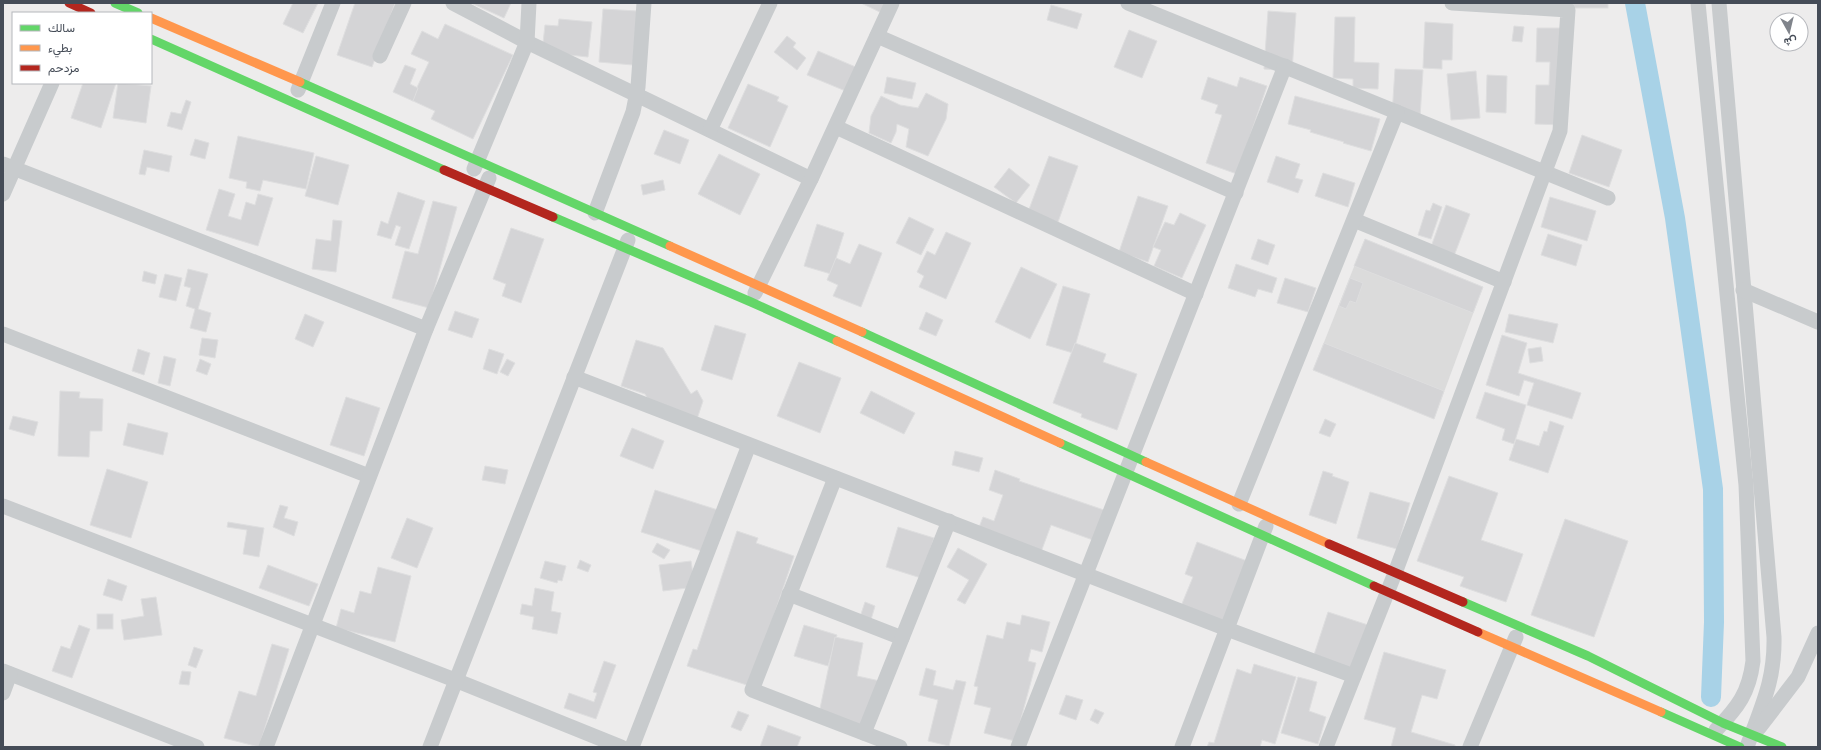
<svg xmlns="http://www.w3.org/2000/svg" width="1821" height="750" font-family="'Public Sans',Vazirmatn,sans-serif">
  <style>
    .education { fill: #dbdbdb }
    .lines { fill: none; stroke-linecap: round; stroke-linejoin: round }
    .canal { stroke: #a8d2e7; stroke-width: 20 }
    .building { fill: #d4d4d6; stroke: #dededf }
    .street { stroke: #c8cbcd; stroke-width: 15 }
    .fast { stroke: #63d668; stroke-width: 9 }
    .slow { stroke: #ff974d; stroke-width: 9 }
    .jam { stroke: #b3261e; stroke-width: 9 }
  </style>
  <rect width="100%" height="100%" fill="#edecec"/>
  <path class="education" d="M 1365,239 L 1483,287 L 1434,419 L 1313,370 Z"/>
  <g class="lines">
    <path class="canal" d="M 1635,3 L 1675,218 L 1713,489 L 1714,622 L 1711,697"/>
  </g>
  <g class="building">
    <path d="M 293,3 L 318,3 L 303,33 L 283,24 Z"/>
    <path d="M 355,3 L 395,3 L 372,67 L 337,55 Z"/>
    <path d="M 471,3 L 511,3 L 504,18 Z"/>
    <path d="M 861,3 L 891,3 L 886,15 Z"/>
    <rect x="1564" y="3" width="44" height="5"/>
    <path d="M 1051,5 L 1082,14 L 1077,29 L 1047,20 Z"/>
    <path d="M 603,9 L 637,11 L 633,65 L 599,62 Z"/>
    <path d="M 1268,11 L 1296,13 L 1292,71 L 1264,69 Z"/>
    <path d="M 1335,17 L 1355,17 L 1354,62 L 1379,63 L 1378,89 L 1353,88 L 1353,79 L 1333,78 Z"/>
    <path d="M 559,19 L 592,22 L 588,57 L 542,52 L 545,25 L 558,26 Z"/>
    <path d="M 1425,22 L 1453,24 L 1452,60 L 1442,60 L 1442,69 L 1423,68 Z"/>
    <path d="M 445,24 L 513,55 L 473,139 L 431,119 L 435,111 L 411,100 L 429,62 L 411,54 L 422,31 L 438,39 Z"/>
    <path d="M 1514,26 L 1524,27 L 1522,42 L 1512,41 Z"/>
    <path d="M 1537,28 L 1567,28 L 1565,125 L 1535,124 L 1536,85 L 1549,85 L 1550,62 L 1536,62 Z"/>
    <path d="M 1129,30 L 1157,41 L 1142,78 L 1114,67 Z"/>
    <path d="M 787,36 L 796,43 L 793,47 L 806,58 L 797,70 L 774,52 Z"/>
    <path d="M 818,51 L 858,68 L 848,92 L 807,75 Z"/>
    <path d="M 405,65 L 416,69 L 410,84 L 418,88 L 413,101 L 393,92 Z"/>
    <path d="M 1395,69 L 1423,70 L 1420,117 L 1392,115 Z"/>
    <path d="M 1476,71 L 1480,118 L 1451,120 L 1447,74 Z"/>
    <path d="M 1487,75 L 1507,76 L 1506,113 L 1486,112 Z"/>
    <path d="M 887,77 L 916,83 L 912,99 L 884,93 Z"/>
    <path d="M 1208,77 L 1237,87 L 1240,77 L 1267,86 L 1237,174 L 1206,163 L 1222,115 L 1215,113 L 1218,105 L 1201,99 Z"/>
    <path d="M 83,83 L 116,83 L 101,128 L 71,118 Z"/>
    <path d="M 118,83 L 151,86 L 146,123 L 113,118 Z"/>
    <path d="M 748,84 L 779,97 L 777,101 L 788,106 L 770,147 L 728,128 Z"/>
    <path d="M 926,93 L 948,104 L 946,119 L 928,156 L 906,147 L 909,129 L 897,124 L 896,132 L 891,143 L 869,133 L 871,116 L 881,96 L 900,105 L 918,108 Z"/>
    <path d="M 1295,96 L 1380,119 L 1371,151 L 1343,143 L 1344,142 L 1310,132 L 1311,130 L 1288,124 Z"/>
    <path d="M 186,100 L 191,102 L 182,130 L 167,126 L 171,112 L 181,114 Z"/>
    <path d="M 664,130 L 689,140 L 680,164 L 654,154 Z"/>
    <path d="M 1582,135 L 1622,150 L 1609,187 L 1569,173 Z"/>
    <path d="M 238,136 L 314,153 L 306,189 L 263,180 L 260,191 L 246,188 L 247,182 L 229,178 Z"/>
    <path d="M 195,139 L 209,143 L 205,159 L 190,155 Z"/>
    <path d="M 144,150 L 172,156 L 169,172 L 147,167 L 145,175 L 139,174 Z"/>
    <path d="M 719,154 L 760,174 L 740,215 L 698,194 Z"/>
    <path d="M 316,156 L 349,165 L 338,205 L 305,196 Z"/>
    <path d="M 1049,156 L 1078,166 L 1058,222 L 1028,212 Z"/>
    <path d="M 1276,156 L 1300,164 L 1295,178 L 1303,180 L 1298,193 L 1267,182 Z"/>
    <path d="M 1009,168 L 1030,185 L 1016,203 L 994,187 Z"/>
    <path d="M 1323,173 L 1355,183 L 1348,207 L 1315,196 Z"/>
    <path d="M 663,180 L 665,190 L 643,195 L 641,185 Z"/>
    <path d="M 219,189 L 235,194 L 228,216 L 241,220 L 246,202 L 255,205 L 258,194 L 273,198 L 258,246 L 206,230 Z"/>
    <path d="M 398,192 L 425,201 L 409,249 L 395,245 L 401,227 L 396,225 L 391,239 L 377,235 L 381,221 L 388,224 Z"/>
    <path d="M 1138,196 L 1168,206 L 1148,262 L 1119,252 Z"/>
    <path d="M 1550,197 L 1596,211 L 1587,241 L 1541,227 Z"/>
    <path d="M 433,201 L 457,207 L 429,308 L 392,298 L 405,251 L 418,254 Z"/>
    <path d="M 1433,203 L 1442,207 L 1431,239 L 1418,235 L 1426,210 L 1430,211 Z"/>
    <path d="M 1446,205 L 1470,214 L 1454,256 L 1431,247 Z"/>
    <path d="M 1180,213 L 1206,225 L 1182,278 L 1154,266 L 1161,250 L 1153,247 L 1165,222 L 1174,225 Z"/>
    <path d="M 909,217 L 934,229 L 921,255 L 896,243 Z"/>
    <path d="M 333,220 L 342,221 L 336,272 L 312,269 L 316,239 L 331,241 Z"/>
    <path d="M 817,224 L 844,233 L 831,274 L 804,266 Z"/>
    <path d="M 511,228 L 544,239 L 521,303 L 502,296 L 506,284 L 493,279 Z"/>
    <path d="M 946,232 L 971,243 L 946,299 L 919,287 L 924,276 L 917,272 L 927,251 L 935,255 Z"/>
    <path d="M 1548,234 L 1582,245 L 1576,266 L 1541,255 Z"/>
    <path d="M 1258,239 L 1275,245 L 1268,265 L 1251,259 Z"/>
    <path d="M 1365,239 L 1483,287 L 1473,313 L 1354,266 Z"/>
    <path d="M 859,244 L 882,253 L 861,307 L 833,296 L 838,285 L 827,280 L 836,258 L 850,264 Z"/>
    <path d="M 1236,264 L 1277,278 L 1272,293 L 1258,289 L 1255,297 L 1228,288 Z"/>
    <path d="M 1021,267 L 1057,284 L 1030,339 L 995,322 Z"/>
    <path d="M 188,269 L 208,274 L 198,309 L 211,313 L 206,332 L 190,328 L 195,309 L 186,306 L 191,288 L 184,286 Z"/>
    <path d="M 144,271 L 157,275 L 155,284 L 142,281 Z"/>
    <path d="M 165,274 L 182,278 L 176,301 L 159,297 Z"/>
    <path d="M 1285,278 L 1316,288 L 1308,312 L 1277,303 Z"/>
    <path d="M 1350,278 L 1363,283 L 1356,303 L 1350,301 L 1346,309 L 1339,306 Z"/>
    <path d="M 1063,286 L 1090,294 L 1073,353 L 1046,345 Z"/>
    <path d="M 455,311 L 479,319 L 472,338 L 448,330 Z"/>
    <path d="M 926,312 L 943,320 L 936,336 L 919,329 Z"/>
    <path d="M 305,314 L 324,322 L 313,347 L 295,339 Z"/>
    <path d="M 1509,314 L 1558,324 L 1553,343 L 1505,332 Z"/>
    <path d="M 715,325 L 746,334 L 732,380 L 701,370 Z"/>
    <path d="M 1502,335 L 1527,343 L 1518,373 L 1581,393 L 1572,419 L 1527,405 L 1534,383 L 1524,380 L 1519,396 L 1486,385 Z"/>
    <path d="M 202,338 L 218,340 L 215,358 L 199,355 Z"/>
    <path d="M 636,340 L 663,348 L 691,394 L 697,390 L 703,401 L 697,419 L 651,404 L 645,394 L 621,386 Z"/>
    <path d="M 1075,343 L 1106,354 L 1103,362 L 1137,374 L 1117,430 L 1081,417 L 1082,414 L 1053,403 Z"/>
    <path d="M 1324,343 L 1444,391 L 1434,419 L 1313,370 Z"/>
    <path d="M 1541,347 L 1543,361 L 1530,363 L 1528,349 Z"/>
    <path d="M 138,349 L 150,353 L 144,375 L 132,371 Z"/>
    <path d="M 489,349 L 504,354 L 497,374 L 483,369 Z"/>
    <path d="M 164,356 L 176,359 L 170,386 L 158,383 Z"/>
    <path d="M 200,359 L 211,364 L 207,375 L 196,371 Z"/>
    <path d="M 507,359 L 515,363 L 508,376 L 500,372 Z"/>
    <path d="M 799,362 L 841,378 L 820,433 L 777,416 Z"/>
    <path d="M 60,391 L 80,392 L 79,398 L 103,399 L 102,431 L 90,431 L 89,457 L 58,456 Z"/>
    <path d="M 871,391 L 915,413 L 904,434 L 860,413 Z"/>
    <path d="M 1485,392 L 1526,405 L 1514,444 L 1502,440 L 1505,429 L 1476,418 Z"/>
    <path d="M 346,397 L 380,408 L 364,456 L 330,445 Z"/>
    <path d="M 13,416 L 38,422 L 34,436 L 9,429 Z"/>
    <path d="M 1325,419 L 1336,424 L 1330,437 L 1319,433 Z"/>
    <path d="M 1550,421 L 1564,426 L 1548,473 L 1509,460 L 1516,439 L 1539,446 L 1544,431 L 1547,432 Z"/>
    <path d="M 128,423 L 168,433 L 163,455 L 123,445 Z"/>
    <path d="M 632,428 L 664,441 L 653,469 L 620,456 Z"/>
    <path d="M 955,451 L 983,458 L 979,472 L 952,465 Z"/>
    <path d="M 485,466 L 508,470 L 505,484 L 482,480 Z"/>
    <path d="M 107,469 L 148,482 L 131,538 L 90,525 Z"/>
    <path d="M 995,470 L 1020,479 L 1019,481 L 1104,510 L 1093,540 L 1051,525 L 1041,552 L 978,530 L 983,517 L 994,521 L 1003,495 L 989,490 Z"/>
    <path d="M 1323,471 L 1333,474 L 1332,476 L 1349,482 L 1336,524 L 1309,515 Z"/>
    <path d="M 1449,476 L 1498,493 L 1481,540 L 1523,554 L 1506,602 L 1460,586 L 1464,577 L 1417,561 Z"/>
    <path d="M 655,490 L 718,510 L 705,552 L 641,532 Z"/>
    <path d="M 1370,492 L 1410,503 L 1397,549 L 1357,538 Z"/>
    <path d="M 280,505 L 288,507 L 284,518 L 298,522 L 294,536 L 273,527 Z"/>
    <path d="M 407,518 L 433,528 L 417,568 L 391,558 Z"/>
    <path d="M 1565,519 L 1628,541 L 1594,637 L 1531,615 Z"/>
    <path d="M 228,522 L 264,528 L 259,557 L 243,554 L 247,530 L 227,527 Z"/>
    <path d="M 898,527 L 934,538 L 921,578 L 886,567 Z"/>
    <path d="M 737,531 L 758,538 L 756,543 L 794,556 L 750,686 L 687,666 L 693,649 L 697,650 Z"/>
    <path d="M 1197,542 L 1247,561 L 1221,627 L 1179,611 L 1193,577 L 1185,574 Z"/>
    <path d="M 657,543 L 670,550 L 664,559 L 652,552 Z"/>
    <path d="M 958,548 L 987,564 L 965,604 L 957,600 L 969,580 L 947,567 Z"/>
    <path d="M 580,560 L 591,565 L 588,572 L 577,568 Z"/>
    <path d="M 545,561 L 566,566 L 562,581 L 558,580 L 557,583 L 540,578 Z"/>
    <path d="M 691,561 L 695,587 L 663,591 L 659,565 Z"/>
    <path d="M 268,565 L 318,584 L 309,606 L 259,588 Z"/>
    <path d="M 378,567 L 411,576 L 395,642 L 336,628 L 341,609 L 354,613 L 360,591 L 371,594 Z"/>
    <path d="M 108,579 L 127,586 L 122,601 L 103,595 Z"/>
    <path d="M 535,588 L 554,592 L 551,611 L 561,613 L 557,634 L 532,629 L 534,617 L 520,614 L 522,604 L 532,606 Z"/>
    <path d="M 156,597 L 162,635 L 124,640 L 121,620 L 144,616 L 141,599 Z"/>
    <path d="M 865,602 L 875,606 L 870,623 L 859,620 Z"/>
    <path d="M 1328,612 L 1368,625 L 1352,677 L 1311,664 Z"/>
    <rect x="97" y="614" width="16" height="15"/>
    <path d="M 1022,615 L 1050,622 L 1042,652 L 1031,649 L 1028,661 L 1036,663 L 1015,741 L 984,733 L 991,708 L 974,704 L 978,687 L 974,686 L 987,635 L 1003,639 L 1007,622 L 1020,625 Z"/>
    <path d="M 79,625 L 90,629 L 72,678 L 52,671 L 61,646 L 70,649 Z"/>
    <path d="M 804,625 L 837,635 L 828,666 L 794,656 Z"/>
    <path d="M 835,637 L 863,643 L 857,676 L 880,681 L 870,728 L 818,718 Z"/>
    <path d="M 272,644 L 289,649 L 259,747 L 224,738 L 239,691 L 256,696 Z"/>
    <path d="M 194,647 L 203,650 L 196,668 L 188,665 Z"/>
    <path d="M 1384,652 L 1446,670 L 1437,699 L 1422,695 L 1411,732 L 1455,745 L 1455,747 L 1391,747 L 1396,728 L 1364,719 Z"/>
    <path d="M 604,661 L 616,665 L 596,719 L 564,708 L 569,693 L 594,702 L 597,693 L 593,692 Z"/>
    <path d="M 1254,664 L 1296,677 L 1275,744 L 1262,740 L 1260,747 L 1207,747 L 1209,742 L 1214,743 L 1237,669 L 1251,674 Z"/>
    <path d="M 926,668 L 936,671 L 933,685 L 953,690 L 956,680 L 966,682 L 949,746 L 928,741 L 938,700 L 919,695 Z"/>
    <path d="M 182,671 L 191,672 L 189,685 L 179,684 Z"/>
    <path d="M 1298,677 L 1317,682 L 1309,711 L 1326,717 L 1318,744 L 1281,733 Z"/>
    <path d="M 1066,695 L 1083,700 L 1076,720 L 1059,714 Z"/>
    <path d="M 1095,709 L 1104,713 L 1098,724 L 1090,720 Z"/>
    <path d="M 738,711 L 749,715 L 741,731 L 731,727 Z"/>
    <path d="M 768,725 L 801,737 L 797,747 L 760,747 Z"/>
  </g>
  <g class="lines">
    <g class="street">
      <path d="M 453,3 L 527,42 L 811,179"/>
      <path d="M 1128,3 L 1608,198"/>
      <path d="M 1698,3 L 1746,485 L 1753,661 C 1749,693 1738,707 1716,730"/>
      <path d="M 1719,3 L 1774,637 C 1775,680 1762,705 1748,744"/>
      <path d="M 877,36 L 1236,193"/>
      <path d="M 380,56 L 404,3"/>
      <path d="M 298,90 L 333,3"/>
      <path d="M 836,127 L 1196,294"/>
      <path d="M 710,130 L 770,3"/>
      <path d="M 3,164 L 426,329"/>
      <path d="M 474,169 L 527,42 L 529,3"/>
      <path d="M 3,194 L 52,83"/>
      <path d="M 595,213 L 633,112 L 638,87 L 644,3"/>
      <path d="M 1354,220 L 1504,282"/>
      <path d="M 1743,290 L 1818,322"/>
      <path d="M 755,293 L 811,179 L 892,3"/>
      <path d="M 3,334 L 369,476"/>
      <path d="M 574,377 L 1227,629 L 1354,676"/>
      <path d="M 835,478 L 752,690 L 900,747"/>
      <path d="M 1239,504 L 1397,112"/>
      <path d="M 3,506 L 455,680 L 621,747"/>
      <path d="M 789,594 L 902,638"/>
      <path d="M 3,671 L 197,747"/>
      <path d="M 3,693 L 10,674"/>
      <path d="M 1759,728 L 1798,677 L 1818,633"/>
      <path d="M 864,733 L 949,521"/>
      <path d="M 266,747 L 426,329 L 489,178"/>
      <path d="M 430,747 L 628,240"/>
      <path d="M 632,747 L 749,445"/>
      <path d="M 1018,747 L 1285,66"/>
      <path d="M 1182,747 L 1266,526"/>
      <path d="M 1326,747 L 1395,573 L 1560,131 L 1568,10 L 1452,3"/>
      <path d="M 1470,747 L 1516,637"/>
    </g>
    <g class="fast">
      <path d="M 115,3 L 138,13"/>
      <path d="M 151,39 L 444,170"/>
      <path d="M 300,82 L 670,246"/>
      <path d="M 553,217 L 751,302 L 837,341"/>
      <path d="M 862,332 L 1146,462"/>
      <path d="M 1060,443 L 1374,586"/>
      <path d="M 1463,602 L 1588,656 L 1723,723 L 1782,747"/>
      <path d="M 1661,712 L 1740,747"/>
    </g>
    <g class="slow">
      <path d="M 151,18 L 300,82"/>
      <path d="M 670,246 L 862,332"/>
      <path d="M 837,341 L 1060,443"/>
      <path d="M 1146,462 L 1329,544"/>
      <path d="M 1478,632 L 1661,712"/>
    </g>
    <g class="jam">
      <path d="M 69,3 L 91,13"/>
      <path d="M 444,170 L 553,217"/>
      <path d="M 1329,544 L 1463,602"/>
      <path d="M 1374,586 L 1478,632"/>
    </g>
  </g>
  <rect width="1821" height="750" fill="none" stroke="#454c57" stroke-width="8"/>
  <rect x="12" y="12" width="140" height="72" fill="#ffffff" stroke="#b5b7bc"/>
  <rect x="20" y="25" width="20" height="6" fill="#63d668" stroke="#b5b7bc"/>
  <text x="48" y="32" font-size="12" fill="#454c57">سالك</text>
  <rect x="20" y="45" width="20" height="6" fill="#ff974d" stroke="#b5b7bc"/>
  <text x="48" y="52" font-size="12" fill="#454c57">بطيء</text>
  <rect x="20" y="65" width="20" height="6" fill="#b3261e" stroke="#b5b7bc"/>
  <text x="48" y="72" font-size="12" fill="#454c57">مزدحم</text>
  <g transform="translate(1789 32) rotate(172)"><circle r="19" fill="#ffffff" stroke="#b5b7bc"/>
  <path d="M0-3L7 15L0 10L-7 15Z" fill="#80848b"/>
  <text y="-6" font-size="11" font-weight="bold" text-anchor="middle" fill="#454c57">ش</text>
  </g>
</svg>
